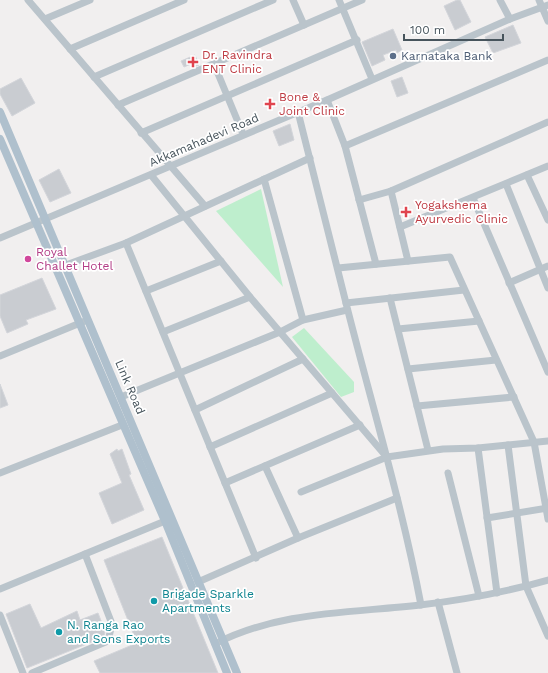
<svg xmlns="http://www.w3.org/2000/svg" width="548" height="673" font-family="'Work Sans',sans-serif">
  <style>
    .green { fill: #beeecd }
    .building { fill: #c9ccd1; stroke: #d3d5da }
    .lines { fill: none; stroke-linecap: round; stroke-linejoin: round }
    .minor { stroke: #bac4cb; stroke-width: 7 }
    .major { stroke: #afc0cd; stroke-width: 8 }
    .service-dot { fill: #5c6f8a; stroke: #fff; stroke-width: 1.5 }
    .health-dot { fill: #e0444e; stroke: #fff; stroke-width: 1.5 }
    .hotel-dot { fill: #d1479c; stroke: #fff; stroke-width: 1.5 }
    .culture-dot { fill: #0f9aa8; stroke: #fff; stroke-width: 1.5 }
    .labels { text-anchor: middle; stroke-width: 3.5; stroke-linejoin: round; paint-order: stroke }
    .health-label { font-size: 12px; fill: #be3a42; stroke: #fff; text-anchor: start }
    .service-label { font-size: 12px; fill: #4e5e75; stroke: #fff; text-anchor: start }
    .street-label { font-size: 12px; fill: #47545c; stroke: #fff }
    .hotel-label { font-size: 12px; fill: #b23c85; stroke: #fff; text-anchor: start }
    .culture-label { font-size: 12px; fill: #0d838f; stroke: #fff; text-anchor: start }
  </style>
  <rect width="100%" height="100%" fill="#f1efef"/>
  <g class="green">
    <path d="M 261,189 L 283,287 L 216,211 Z"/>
    <path d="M 304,328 L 354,382 L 354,392 L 341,397 L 292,337 Z"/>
  </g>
  <g class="building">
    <path d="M 457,0 L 460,0 L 471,22 L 455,30 L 444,6 Z"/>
    <path d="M 513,25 L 521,43 L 493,53 L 485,37 Z"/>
    <path d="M 393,29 L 402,50 L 397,53 L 396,50 L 383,55 L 385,60 L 372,66 L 362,42 Z"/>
    <path d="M 195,55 L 199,65 L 193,67 L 191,64 L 184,67 L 181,61 Z"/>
    <path d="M 402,77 L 408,93 L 397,97 L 391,81 Z"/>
    <path d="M 21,78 L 35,103 L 12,116 L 0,94 L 0,89 Z"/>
    <path d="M 290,124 L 294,140 L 279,146 L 273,131 Z"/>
    <path d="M 59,169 L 71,193 L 50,202 L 39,180 Z"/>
    <path d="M 42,278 L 56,309 L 26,320 L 28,324 L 7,333 L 0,316 L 0,295 Z"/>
    <path d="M 0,384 L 8,405 L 0,408 Z"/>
    <path d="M 117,449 L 118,451 L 122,449 L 131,474 L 129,475 L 144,510 L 112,524 L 99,493 L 122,483 L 110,454 Z"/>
    <path d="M 162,537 L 218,673 L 100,673 L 94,661 L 137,643 L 104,560 Z"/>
    <path d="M 30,604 L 41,628 L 77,611 L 80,620 L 98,613 L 105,631 L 104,637 L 27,668 L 6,614 Z"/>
  </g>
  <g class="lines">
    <g class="minor">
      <path d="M 28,0 L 205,206"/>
      <path d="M 293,0 L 304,25"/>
      <path d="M 339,0 L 372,79"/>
      <path d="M 500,0 L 510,19"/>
      <path d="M 539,0 L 548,21"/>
      <path d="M 45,19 L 90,0"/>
      <path d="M 70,49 L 184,0"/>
      <path d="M 214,64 L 243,134"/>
      <path d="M 94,77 L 273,0"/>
      <path d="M 327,100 L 345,146 L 376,264"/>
      <path d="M 118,105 L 362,0"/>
      <path d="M 298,112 C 315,178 331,245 348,311 C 373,409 402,505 421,605"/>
      <path d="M 141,133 L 357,40"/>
      <path d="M 345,146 L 548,60"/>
      <path d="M 151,175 L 250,297 L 385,455"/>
      <path d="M 527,175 L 548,220"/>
      <path d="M 264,179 L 303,320"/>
      <path d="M 506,184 L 548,288"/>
      <path d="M 391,191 L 408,261"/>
      <path d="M 473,198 L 548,372"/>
      <path d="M 359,200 L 391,191 L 548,122"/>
      <path d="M 400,227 L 548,166"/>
      <path d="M 0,238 L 327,100 L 510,19 L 548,5"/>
      <path d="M 126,243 L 256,558"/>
      <path d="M 66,265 L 126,243 L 310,158"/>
      <path d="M 338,268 L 450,257 L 534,442 L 548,519"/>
      <path d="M 509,283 L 548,266"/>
      <path d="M 146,291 L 221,261"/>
      <path d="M 390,298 L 428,450"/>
      <path d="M 346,303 L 464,290"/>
      <path d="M 398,329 L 479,321"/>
      <path d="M 163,332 L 250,297"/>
      <path d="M 0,356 L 85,321"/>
      <path d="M 408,369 L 496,360"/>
      <path d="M 121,397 L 280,332 L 303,320 L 347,310"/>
      <path d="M 417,406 L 514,397"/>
      <path d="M 195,410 L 303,359"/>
      <path d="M 508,445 L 526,586 L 548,636"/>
      <path d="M 210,447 L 332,393"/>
      <path d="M 478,448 L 497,593"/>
      <path d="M 265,466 L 298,538"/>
      <path d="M 0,473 L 122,425"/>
      <path d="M 448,473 L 479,596"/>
      <path d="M 225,483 L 360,425"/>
      <path d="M 301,492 L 387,457 L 443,449 L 478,448 L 548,441"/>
      <path d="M 487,518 L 548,508"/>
      <path d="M 198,582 L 298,538 L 397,498"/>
      <path d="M 0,589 L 170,519"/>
      <path d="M 438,602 L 457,673"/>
      <path d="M 0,615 L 23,673"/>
      <path d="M 215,644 C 278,611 351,613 420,605 C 463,600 506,592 548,580"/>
      <path d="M 32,673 L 108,641 L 112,624 L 85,554"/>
    </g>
    <g class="major">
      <path d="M 0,112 L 237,673"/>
      <path d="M 0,139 L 165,521 L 227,673"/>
    </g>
  </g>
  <circle class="service-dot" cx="393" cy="56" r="4"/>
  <g class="health-dot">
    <path d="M191 56h4v4h4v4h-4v4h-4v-4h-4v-4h4z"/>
    <path d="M268 98h4v4h4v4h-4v4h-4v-4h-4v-4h4z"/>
    <path d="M404 206h4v4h4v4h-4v4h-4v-4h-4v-4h4z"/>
  </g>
  <circle class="hotel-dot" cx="28" cy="259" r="4"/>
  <g class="culture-dot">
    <circle cx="154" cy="601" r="4"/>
    <circle cx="59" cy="632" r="4"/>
  </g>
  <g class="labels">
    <g class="health-label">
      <text x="202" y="59">Dr. Ravindra<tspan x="202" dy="14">ENT Clinic</tspan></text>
      <text x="279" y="101">Bone &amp;<tspan x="279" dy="14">Joint Clinic</tspan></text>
      <text x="415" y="209">Yogakshema<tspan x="415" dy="14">Ayurvedic Clinic</tspan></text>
    </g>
    <g class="service-label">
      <text x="401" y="60">Karnataka Bank</text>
    </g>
    <g class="street-label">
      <text transform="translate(204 140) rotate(-23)" y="4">Akkamahadevi Road</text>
      <text transform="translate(130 387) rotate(67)" y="4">Link Road</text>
    </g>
    <g class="hotel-label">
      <text x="36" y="256">Royal<tspan x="36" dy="14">Challet Hotel</tspan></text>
    </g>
    <g class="culture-label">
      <text x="162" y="598">Brigade Sparkle<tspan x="162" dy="14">Apartments</tspan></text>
      <text x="67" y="629">N. Ranga Rao<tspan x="67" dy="14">and Sons Exports</tspan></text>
    </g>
  </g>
  <path d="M404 34v6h99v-6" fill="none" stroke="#47545c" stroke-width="2"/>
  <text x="410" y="34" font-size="12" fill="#47545c" stroke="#ffffff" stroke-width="3" paint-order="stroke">100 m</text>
</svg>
